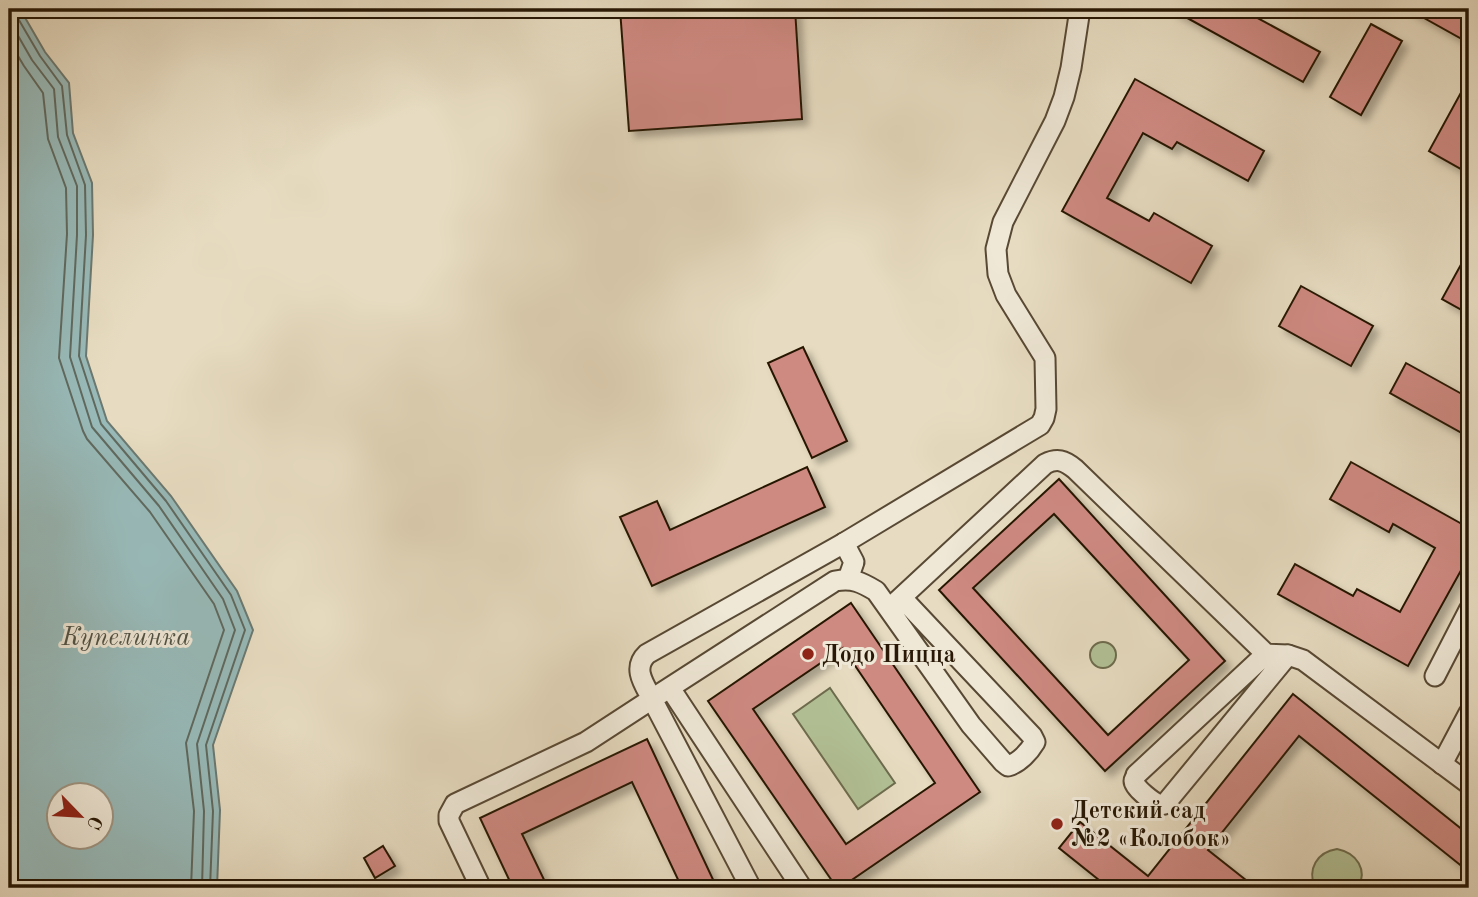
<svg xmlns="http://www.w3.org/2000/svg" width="1478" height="897" font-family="'Old Standard TT',serif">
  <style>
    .green { fill: #b2c196; stroke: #6d6c4e; stroke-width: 2 }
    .water { fill: #98bab9; stroke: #6b7971; stroke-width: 2; fill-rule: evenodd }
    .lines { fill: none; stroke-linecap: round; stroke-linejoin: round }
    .shore { stroke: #60695f; stroke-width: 2 }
    .building { fill: #ce8981; stroke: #281805; stroke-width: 2; fill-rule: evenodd; filter: url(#shadow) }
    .minor-casing { stroke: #584934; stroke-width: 23 }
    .minor { stroke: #efe8d7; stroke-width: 19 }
    .poi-dot { fill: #8f2418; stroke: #efe8d7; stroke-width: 2.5 }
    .labels { text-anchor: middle; stroke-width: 6; stroke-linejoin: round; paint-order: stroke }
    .poi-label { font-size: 24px; font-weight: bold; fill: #281805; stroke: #efe8d7; text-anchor: start }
    .water-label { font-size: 26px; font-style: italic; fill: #4f5144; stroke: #efe8d7 }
  </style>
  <defs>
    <filter id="shadow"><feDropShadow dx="6" dy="6" stdDeviation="3.5" flood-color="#0004"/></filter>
  </defs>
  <rect width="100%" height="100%" fill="#e7dcc1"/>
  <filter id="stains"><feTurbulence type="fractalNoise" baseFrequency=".00286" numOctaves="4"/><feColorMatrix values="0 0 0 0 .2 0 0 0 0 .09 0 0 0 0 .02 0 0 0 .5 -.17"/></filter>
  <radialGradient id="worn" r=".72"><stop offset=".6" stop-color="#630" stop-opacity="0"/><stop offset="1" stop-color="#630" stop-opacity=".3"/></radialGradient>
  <g class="green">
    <circle cx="1103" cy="655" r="13"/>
    <path d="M 830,688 L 895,783 L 858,809 L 793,714 Z"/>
    <path d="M 1337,849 C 1357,853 1368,870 1358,888 L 1315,888 C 1307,869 1317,852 1337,849 Z"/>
  </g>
  <path class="water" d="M 9,9 L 20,9 L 45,52 L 69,83 L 73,133 L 92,183 L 93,235 L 86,356 L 107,421 L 171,496 L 237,591 L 253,630 L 213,745 L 220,810 L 217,888 L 9,888 ZM 60,796 L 102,796 L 102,838 L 60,838 Z"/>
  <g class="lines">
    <g class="shore">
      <path d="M 15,9 L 16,15 L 40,56 L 62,86 L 67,135 L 85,185 L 86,235 L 79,356 L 101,424 L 166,501 L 231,595 L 245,630 L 206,745 L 213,811 L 210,888"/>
      <path d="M 9,20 L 32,60 L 54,89 L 58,137 L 77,186 L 77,235 L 70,357 L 92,427 L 159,506 L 223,599 L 235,630 L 197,744 L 204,811 L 202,888"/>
      <path d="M 9,41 L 24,66 L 43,93 L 48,139 L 66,188 L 67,234 L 59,358 L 83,431 L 87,439 L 150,512 L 214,604 L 224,630 L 186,743 L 194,811 L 191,888"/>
    </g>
  </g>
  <g class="building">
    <path d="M 620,9 L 795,9 L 802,119 L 629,131 Z"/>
    <path d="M 1171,9 L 1241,9 L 1320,52 L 1303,82 Z"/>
    <path d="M 1408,9 L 1469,9 L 1469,43 Z"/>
    <path d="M 1371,24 L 1402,41 L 1361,115 L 1330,97 Z"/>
    <path d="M 1469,78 L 1469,153 L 1461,169 L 1429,151 Z"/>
    <path d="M 1135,79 L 1264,151 L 1248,181 L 1177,142 L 1172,149 L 1143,133 L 1107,198 L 1149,221 L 1154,213 L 1212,246 L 1191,283 L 1062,211 Z"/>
    <path d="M 1469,250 L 1469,314 L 1442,299 Z"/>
    <path d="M 1301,286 L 1373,326 L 1351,366 L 1279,326 Z"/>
    <path d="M 803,347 L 847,441 L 812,458 L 768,363 Z"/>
    <path d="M 1406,363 L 1469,398 L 1469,437 L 1390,393 Z"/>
    <path d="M 1351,462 L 1469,528 L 1469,556 L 1408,666 L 1278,594 L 1295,564 L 1353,596 L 1357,589 L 1400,612 L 1435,548 L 1393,524 L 1389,532 L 1330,499 Z"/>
    <path d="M 807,467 L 825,507 L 652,586 L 620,517 L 657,501 L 670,530 Z"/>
    <path d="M 1059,479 L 1225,661 L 1105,771 L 939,590 ZM 1054,514 L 1189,660 L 1108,735 L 973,588 Z"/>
    <path d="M 851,603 L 980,792 L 840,888 L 837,888 L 708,701 ZM 843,648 L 935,783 L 846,844 L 753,709 Z"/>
    <path d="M 1293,694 L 1469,835 L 1469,872 L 1299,736 L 1208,850 L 1256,888 L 1109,888 L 1059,848 L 1080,822 L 1148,876 Z"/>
    <path d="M 647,739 L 717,888 L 682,888 L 632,782 L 522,834 L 548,888 L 513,888 L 480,818 Z"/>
    <path d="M 383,846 L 395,866 L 375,878 L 364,858 Z"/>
  </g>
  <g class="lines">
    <g class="minor-casing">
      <g id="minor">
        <path d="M 844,543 L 854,562 L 848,579"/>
        <path d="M 892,606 L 1045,464 C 1057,458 1064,460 1075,469 L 1266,654 L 1288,655 L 1303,660 L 1469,784"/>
        <path d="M 1266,654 L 1136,775 C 1136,777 1134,779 1134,781 C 1134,788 1154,803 1160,805 L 1165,804 L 1288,655"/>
        <path d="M 1435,676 L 1469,610"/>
        <path d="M 670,688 L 802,888"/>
        <path d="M 1442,764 L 1469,713"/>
        <path d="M 481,888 L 449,821 L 449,815 L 455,804 L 586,742 L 652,699 C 644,684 632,668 647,654 L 844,543 L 1040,425 L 1044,418 L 1046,409 L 1045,358 L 1006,295 L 998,274 L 996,249 L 1003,222 L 1055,121 L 1064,97 L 1071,68 L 1080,9"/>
        <path d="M 751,888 L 652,699 L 835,581 C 853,578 861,582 876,591 L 971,725 L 1003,762 L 1008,766 C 1019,763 1029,752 1035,742 L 1032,736 L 902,598"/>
      </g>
    </g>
    <use href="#minor" class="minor"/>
  </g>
  <g class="poi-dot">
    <circle cx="808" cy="654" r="7"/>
    <circle cx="1057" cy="824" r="7"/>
  </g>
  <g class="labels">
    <g class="poi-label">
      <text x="822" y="662">Додо Пицца</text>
      <text x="1071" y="818">Детский сад<tspan x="1071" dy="28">№2 «Колобок»</tspan></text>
    </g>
    <g class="water-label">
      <text x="126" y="645">Купелинка</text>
    </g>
  </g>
  <rect width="1478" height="897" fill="none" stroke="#e7dcc1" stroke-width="35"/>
  <rect x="10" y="10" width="1457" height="876" fill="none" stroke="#281805" stroke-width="3.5"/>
  <rect x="18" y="18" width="1443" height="862" fill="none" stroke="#281805" stroke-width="2"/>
  <g transform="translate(80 816) rotate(115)"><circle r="33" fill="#efe8d7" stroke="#9f9583" stroke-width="2"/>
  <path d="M0-5L12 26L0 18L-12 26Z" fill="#8f2418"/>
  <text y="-10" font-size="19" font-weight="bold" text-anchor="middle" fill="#281805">С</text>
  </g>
  <rect width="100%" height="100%" filter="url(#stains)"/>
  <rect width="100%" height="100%" fill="url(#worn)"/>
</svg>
